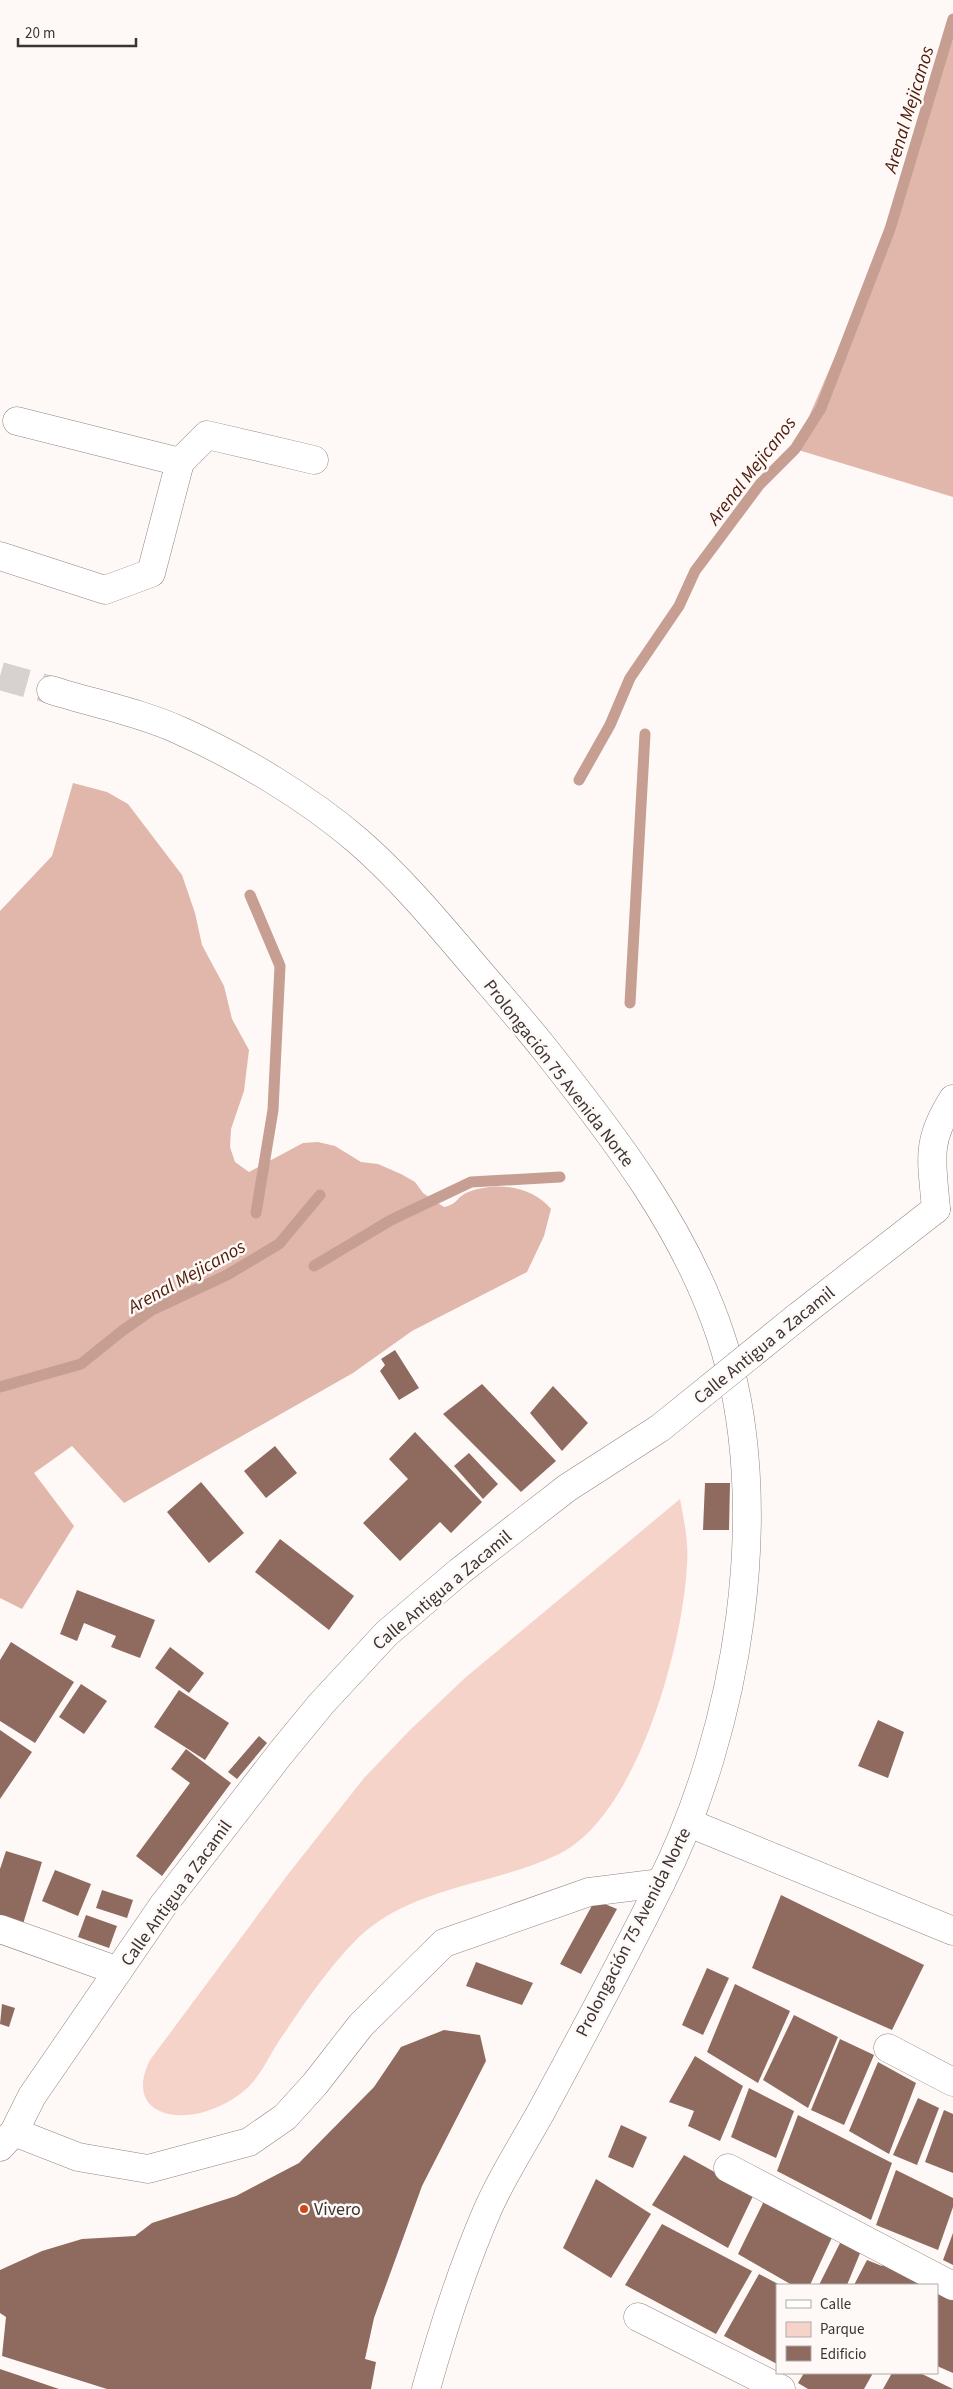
<svg xmlns="http://www.w3.org/2000/svg" width="953" height="2389" font-family="'Source Sans 3',sans-serif">
  <style>
    .green { fill: #f6d3c8 }
    .forest { fill: #e0b7aa }
    .lines { fill: none; stroke-linecap: round; stroke-linejoin: round }
    .stream { stroke: #c69e92; stroke-width: 11 }
    .building { fill: #8f6a5e }
    .major-tunnel { stroke: #d7d2d0; stroke-width: 28; stroke-dasharray: 28 14; stroke-linecap: butt }
    .minor-casing { stroke: #918582; stroke-width: 29 }
    .major-casing { stroke: #918582; stroke-width: 29 }
    .minor { stroke: #fff; stroke-width: 28 }
    .major { stroke: #fff; stroke-width: 28 }
    .minor-bridge-casing { stroke: #918582; stroke-width: 29; stroke-linecap: butt }
    .minor-bridge { stroke: #fff; stroke-width: 28 }
    .poi-dot { fill: #ce4716; stroke: #fef9f7; stroke-width: 2 }
    .labels { text-anchor: middle; stroke-width: 5; stroke-linejoin: round; paint-order: stroke }
    .street-label { font-size: 18px; fill: #3a3533; stroke: #fef9f7 }
    .poi-label { font-size: 18px; fill: #3a3533; stroke: #fef9f7; text-anchor: start }
    .water-label { font-size: 19px; font-style: italic; fill: #4f1c0c; stroke: #fef9f7 }
  </style>
  <rect width="100%" height="100%" fill="#fef9f7"/>
  <path class="green" d="M 680,1499 C 684,1520 689,1543 687,1565 C 683,1646 637,1816 559,1854 C 494,1886 411,1886 357,1939 C 328,1968 304,2004 281,2038 C 270,2054 261,2076 246,2089 C 234,2100 220,2107 204,2112 C 164,2123 127,2106 150,2060 L 289,1873 L 364,1778 L 410,1730 L 466,1677 Z"/>
  <g class="forest">
    <path d="M 953,19 L 953,497 L 795,449 L 890,229 Z"/>
    <path d="M 73,783 L 107,792 L 128,804 L 182,875 L 195,913 L 202,945 L 224,986 L 232,1019 L 249,1050 L 244,1091 L 231,1129 L 230,1147 L 235,1162 L 249,1172 L 303,1143 L 318,1142 L 335,1146 L 361,1162 L 378,1164 L 401,1174 L 415,1182 L 423,1193 L 444,1207 C 458,1204 456,1198 466,1193 C 493,1181 532,1185 551,1209 L 544,1236 L 527,1272 L 412,1331 L 353,1373 L 124,1503 L 72,1446 L 34,1473 L 74,1526 L 22,1609 L 0,1598 L 0,911 L 52,856 Z"/>
  </g>
  <g class="lines">
    <g class="stream">
      <path d="M 579,780 L 610,725 L 630,678 L 679,606 L 695,571 L 760,484 L 795,449 L 821,408 L 890,229 L 953,19"/>
      <path d="M 250,895 L 280,966 L 273,1110 L 256,1213"/>
      <path d="M 630,1003 L 645,734"/>
      <path d="M 314,1266 L 391,1220 L 471,1182 L 560,1177"/>
      <path d="M 0,1387 L 81,1364 L 122,1331 L 152,1310 L 227,1275 L 279,1244 L 320,1195"/>
    </g>
  </g>
  <g class="building">
    <path d="M 395,1350 L 419,1388 L 399,1400 L 380,1371 L 385,1365 L 381,1359 Z"/>
    <path d="M 482,1384 L 556,1461 L 521,1492 L 443,1414 Z"/>
    <path d="M 553,1386 L 588,1423 L 562,1451 L 530,1413 Z"/>
    <path d="M 415,1432 L 482,1502 L 451,1533 L 440,1522 L 400,1561 L 363,1523 L 408,1479 L 389,1459 Z"/>
    <path d="M 275,1446 L 297,1473 L 266,1498 L 244,1471 Z"/>
    <path d="M 469,1453 L 498,1484 L 483,1499 L 454,1466 Z"/>
    <path d="M 201,1482 L 244,1533 L 209,1563 L 167,1512 Z"/>
    <path d="M 705,1483 L 730,1483 L 729,1530 L 703,1530 Z"/>
    <path d="M 280,1539 L 354,1596 L 329,1630 L 255,1572 Z"/>
    <path d="M 77,1590 L 155,1620 L 140,1658 L 111,1647 L 116,1636 L 84,1623 L 77,1641 L 60,1634 Z"/>
    <path d="M 11,1642 L 74,1682 L 35,1743 L 0,1721 L 0,1660 Z"/>
    <path d="M 170,1647 L 204,1673 L 189,1693 L 155,1668 Z"/>
    <path d="M 81,1684 L 107,1701 L 84,1734 L 59,1717 Z"/>
    <path d="M 179,1690 L 229,1723 L 205,1760 L 154,1727 Z"/>
    <path d="M 878,1720 L 904,1732 L 888,1778 L 858,1766 Z"/>
    <path d="M 0,1730 L 32,1752 L 0,1799 Z"/>
    <path d="M 259,1736 L 267,1743 L 237,1779 L 228,1772 Z"/>
    <path d="M 186,1749 L 231,1783 L 162,1876 L 136,1856 L 190,1783 L 171,1769 Z"/>
    <path d="M 6,1851 L 42,1862 L 23,1924 L 0,1917 L 0,1869 Z"/>
    <path d="M 55,1870 L 91,1884 L 78,1916 L 42,1901 Z"/>
    <path d="M 102,1890 L 133,1900 L 127,1918 L 96,1908 Z"/>
    <path d="M 781,1895 L 924,1965 L 892,2030 L 752,1968 Z"/>
    <path d="M 595,1900 L 617,1909 L 581,1974 L 560,1964 Z"/>
    <path d="M 86,1915 L 117,1926 L 109,1948 L 78,1937 Z"/>
    <path d="M 476,1962 L 533,1983 L 522,2005 L 466,1986 Z"/>
    <path d="M 707,1968 L 729,1978 L 703,2035 L 682,2025 Z"/>
    <path d="M 735,1984 L 790,2011 L 758,2083 L 707,2052 Z"/>
    <path d="M 2,2004 L 15,2008 L 9,2027 L 0,2024 Z"/>
    <path d="M 794,2015 L 838,2037 L 808,2108 L 763,2080 Z"/>
    <path d="M 444,2030 L 480,2035 L 486,2061 L 422,2186 L 374,2318 L 365,2359 L 376,2362 L 371,2389 L 107,2389 L 2,2356 L 6,2317 L 0,2313 L 0,2270 L 42,2251 L 82,2239 L 135,2236 L 152,2223 L 236,2196 L 299,2163 L 374,2087 L 401,2047 Z"/>
    <path d="M 840,2039 L 874,2055 L 844,2125 L 811,2110 Z"/>
    <path d="M 695,2056 L 743,2086 L 720,2141 L 688,2126 L 694,2111 L 669,2102 Z"/>
    <path d="M 878,2062 L 916,2083 L 889,2154 L 849,2131 Z"/>
    <path d="M 749,2088 L 794,2111 L 776,2158 L 731,2137 Z"/>
    <path d="M 918,2098 L 939,2108 L 917,2165 L 893,2155 Z"/>
    <path d="M 944,2110 L 953,2114 L 953,2173 L 925,2162 Z"/>
    <path d="M 798,2115 L 892,2163 L 871,2220 L 777,2171 Z"/>
    <path d="M 621,2125 L 647,2137 L 633,2168 L 608,2157 Z"/>
    <path d="M 684,2155 L 754,2194 L 728,2248 L 652,2205 Z"/>
    <path d="M 896,2170 L 953,2198 L 953,2207 L 938,2250 L 876,2225 Z"/>
    <path d="M 596,2179 L 651,2214 L 611,2278 L 563,2248 Z"/>
    <path d="M 767,2195 L 835,2231 L 810,2285 L 792,2285 L 738,2254 Z"/>
    <path d="M 662,2224 L 752,2271 L 716,2334 L 625,2285 Z"/>
    <path d="M 953,2233 L 953,2265 L 943,2260 Z"/>
    <path d="M 843,2237 L 863,2246 L 847,2285 L 819,2285 Z"/>
    <path d="M 888,2258 L 923,2285 L 854,2285 L 867,2260 L 882,2266 Z"/>
    <path d="M 759,2274 L 780,2285 L 777,2285 L 777,2364 L 724,2336 Z"/>
    <path d="M 937,2289 L 953,2297 L 953,2373 L 937,2366 Z"/>
    <path d="M 0,2369 L 59,2389 L 0,2389 Z"/>
    <path d="M 804,2373 L 873,2373 L 864,2389 L 808,2389 L 798,2383 Z"/>
    <path d="M 892,2373 L 920,2373 L 953,2389 L 883,2389 Z"/>
  </g>
  <g class="lines">
    <path class="major-tunnel" d="M 0,676 L 51,690"/>
    <g class="minor-casing">
      <g id="minor">
        <path d="M 180,462 L 207,435 L 314,460"/>
        <path d="M 0,556 L 105,590 L 151,573 L 180,462 L 17,421"/>
        <path d="M 936,1209 C 932,1160 925,1143 953,1099"/>
        <path d="M 796,1318 L 936,1209"/>
        <path d="M 689,1823 L 953,1931"/>
        <path d="M 0,1929 L 118,1971"/>
        <path d="M 888,2048 L 953,2082"/>
        <path d="M 14,2132 L 78,2157 L 148,2169 L 249,2142 L 285,2117 L 315,2084 L 361,2025 L 444,1943 L 589,1892 L 661,1883"/>
        <path d="M 0,2147 L 14,2132 L 32,2096 L 164,1904 L 280,1754 L 321,1704 L 387,1633 L 460,1571 L 567,1488 L 660,1428"/>
        <path d="M 728,2168 L 953,2286"/>
        <path d="M 638,2317 L 781,2389"/>
      </g>
    </g>
    <g class="major-casing">
      <path id="major" d="M 51,690 C 92,703 142,713 181,731 C 241,758 308,798 358,841 C 398,876 432,916 466,956 C 493,988 521,1019 547,1052 C 616,1139 686,1230 721,1337 C 776,1504 738,1732 659,1887 C 622,1962 582,2036 542,2110 C 524,2143 502,2176 487,2211 C 462,2269 443,2328 426,2389"/>
    </g>
    <use href="#minor" class="minor"/>
    <use href="#major" class="major"/>
    <g class="minor-bridge-casing">
      <path id="minor-bridge" d="M 660,1428 L 796,1318"/>
    </g>
    <use href="#minor-bridge" class="minor-bridge"/>
  </g>
  <circle class="poi-dot" cx="304" cy="2209" r="5"/>
  <g class="labels">
    <g class="street-label">
      <text transform="translate(559 1073) rotate(52)" y="6">Prolongación 75 Avenida Norte</text>
      <text transform="translate(764 1345) rotate(-39)" y="6">Calle Antigua a Zacamil</text>
      <text transform="translate(442 1590) rotate(-40)" y="6">Calle Antigua a Zacamil</text>
      <text transform="translate(176 1893) rotate(-54)" y="6">Calle Antigua a Zacamil</text>
      <text transform="translate(633 1932) rotate(-63)" y="6">Prolongación 75 Avenida Norte</text>
    </g>
    <g class="poi-label">
      <text x="314" y="2215">Vivero</text>
    </g>
    <g class="water-label">
      <text transform="translate(908 109) rotate(-73)" y="7">Arenal Mejicanos</text>
      <text transform="translate(751 470) rotate(-52)" y="7">Arenal Mejicanos</text>
      <text transform="translate(186 1276) rotate(-29)" y="7">Arenal Mejicanos</text>
    </g>
  </g>
  <rect x="776" y="2284" width="162" height="90" fill="#fef9f7" stroke="#b0aba9"/>
  <rect x="786" y="2300" width="25" height="8" fill="#ffffff" stroke="#b0aba9"/>
  <text x="820" y="2309" font-size="15" fill="#3a3533">Calle</text>
  <rect x="786" y="2322" width="25" height="15" fill="#f6d3c8" stroke="#b0aba9"/>
  <text x="820" y="2334" font-size="15" fill="#3a3533">Parque</text>
  <rect x="786" y="2346" width="25" height="15" fill="#8f6a5e" stroke="#b0aba9"/>
  <text x="820" y="2359" font-size="15" fill="#3a3533">Edificio</text>
  <path d="M18 38v8h118v-8" fill="none" stroke="#3a3533" stroke-width="2.5"/>
  <text x="25" y="38" font-size="15" fill="#3a3533" stroke="#fef9f7" stroke-width="4" paint-order="stroke">20 m</text>
</svg>
